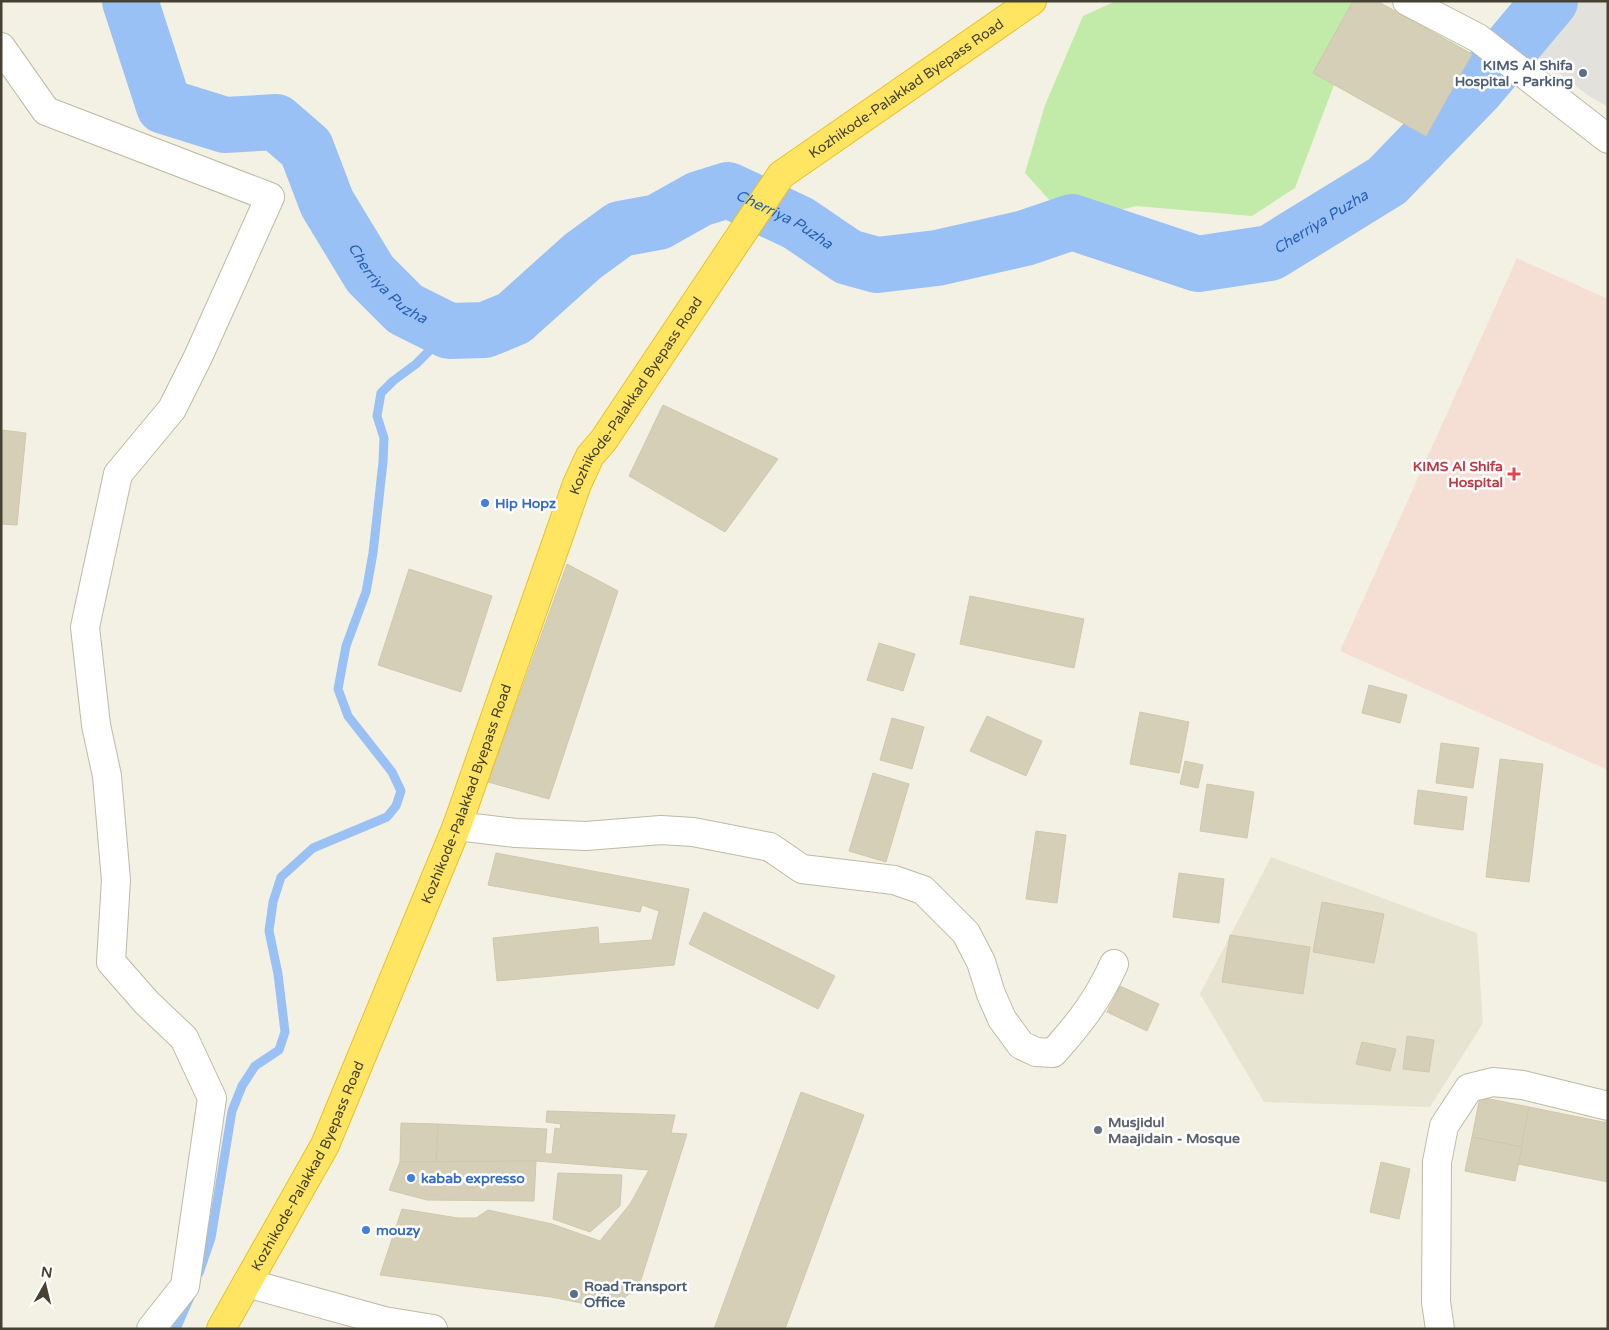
<svg xmlns="http://www.w3.org/2000/svg" width="1609" height="1330" font-family="'Varela Round',sans-serif">
  <style>
    .residential { fill: #e7e4d1 }
    .medical { fill: #f5dfd5 }
    .green { fill: #c2eba9 }
    .parking { fill: #e3e1dc }
    .lines { fill: none; stroke-linecap: round; stroke-linejoin: round }
    .stream { stroke: #9ac1f5; stroke-width: 9 }
    .river { stroke: #9ac1f5; stroke-width: 56 }
    .building { fill: #d5cfb8; stroke: #d1c8ab }
    .street-casing { stroke: #bfbaa5; stroke-width: 30 }
    .highway-casing { stroke: #e8c128; stroke-width: 30 }
    .street { stroke: #fff; stroke-width: 28 }
    .highway { stroke: #ffe562; stroke-width: 28 }
    .service-dot { fill: #5c6f8a; stroke: #fff; stroke-width: 2 }
    .health-dot { fill: #e0444e; stroke: #fff; stroke-width: 2 }
    .shop-dot { fill: #3f7fe0; stroke: #fff; stroke-width: 2 }
    .worship-dot { fill: #6b7280; stroke: #fff; stroke-width: 2 }
    .labels { text-anchor: middle; stroke-width: 5; stroke-linejoin: round; paint-order: stroke }
    .service-label { font-size: 14px; font-weight: bold; fill: #4e5e75; stroke: #fff; text-anchor: end }
    .street-label { font-size: 14px; fill: #454133; stroke: #fff }
    .health-label { font-size: 14px; font-weight: bold; fill: #be3a42; stroke: #fff; text-anchor: end }
    .shop-label { font-size: 14px; font-weight: bold; fill: #366cbe; stroke: #fff; text-anchor: start }
    .worship-label { font-size: 14px; font-weight: bold; fill: #5b616d; stroke: #fff; text-anchor: start }
    .water-label { font-size: 15px; font-style: italic; fill: #2562b8; stroke: #fff }
  </style>
  <rect width="100%" height="100%" fill="#f3f1e3"/>
  <path class="residential" d="M 1271,857 L 1477,933 L 1483,1023 L 1430,1107 L 1264,1102 L 1200,994 Z"/>
  <path class="medical" d="M 1517,258 L 1608,299 L 1608,770 L 1340,651 Z"/>
  <path class="green" d="M 1116,1 L 1354,1 L 1362,11 L 1295,188 L 1252,216 L 1136,206 L 1070,223 L 1025,173 L 1045,105 L 1083,16 Z"/>
  <path class="parking" d="M 1577,1 L 1608,1 L 1608,107 L 1589,96 L 1529,50 Z"/>
  <g class="lines">
    <g class="stream">
      <path d="M 199,1273 L 211,1238 L 232,1111 L 242,1086 L 255,1066 L 279,1050 L 285,1032 L 278,974 L 269,931 L 273,902 L 281,877 L 313,848 L 387,817 L 396,806 L 401,791 L 392,772 L 348,716 L 338,689 L 346,646 L 366,592 L 373,553 L 383,462 L 384,438 L 377,416 L 381,393 L 393,381 L 416,364 L 449,331"/>
      <path d="M 176,1329 L 190,1297"/>
    </g>
    <path class="river" id="s1" d="M 130,1 L 164,106 L 225,125 L 276,122 L 306,148 L 327,203 L 370,274 L 405,309 L 449,331 L 485,330 L 514,318 L 583,256 L 620,229 L 658,222 L 699,199 L 728,190 L 798,223 L 848,257 L 877,265 L 937,258 L 1025,238 L 1072,222 L 1198,264 L 1270,253 L 1387,181 L 1477,88 L 1550,1"/>
  </g>
  <g class="building">
    <path d="M 1353,1 L 1377,1 L 1472,54 L 1426,136 L 1313,73 Z"/>
    <path d="M 663,405 L 778,459 L 725,532 L 629,476 Z"/>
    <path d="M 1,430 L 26,433 L 17,525 L 1,524 Z"/>
    <path d="M 567,564 L 618,591 L 549,799 L 488,782 Z"/>
    <path d="M 409,569 L 492,596 L 461,692 L 378,665 Z"/>
    <path d="M 970,596 L 1084,619 L 1074,668 L 960,644 Z"/>
    <path d="M 879,643 L 915,654 L 903,691 L 867,680 Z"/>
    <path d="M 1369,685 L 1407,695 L 1400,723 L 1362,713 Z"/>
    <path d="M 1140,712 L 1189,722 L 1179,773 L 1130,764 Z"/>
    <path d="M 987,716 L 1042,741 L 1026,776 L 970,751 Z"/>
    <path d="M 892,718 L 924,727 L 912,769 L 880,760 Z"/>
    <path d="M 1441,743 L 1479,748 L 1473,788 L 1436,783 Z"/>
    <path d="M 1500,759 L 1543,764 L 1529,882 L 1486,877 Z"/>
    <path d="M 1185,761 L 1203,765 L 1198,788 L 1180,784 Z"/>
    <path d="M 873,773 L 909,784 L 886,862 L 849,851 Z"/>
    <path d="M 1207,784 L 1254,792 L 1247,838 L 1200,831 Z"/>
    <path d="M 1418,790 L 1467,797 L 1463,830 L 1414,824 Z"/>
    <path d="M 1036,831 L 1066,835 L 1057,903 L 1026,899 Z"/>
    <path d="M 496,853 L 689,889 L 674,965 L 497,981 L 493,938 L 598,927 L 599,944 L 652,940 L 659,911 L 642,905 L 640,912 L 488,885 Z"/>
    <path d="M 1179,873 L 1224,879 L 1219,923 L 1173,917 Z"/>
    <path d="M 1322,902 L 1384,914 L 1374,963 L 1313,952 Z"/>
    <path d="M 704,912 L 835,976 L 818,1009 L 689,944 Z"/>
    <path d="M 1230,935 L 1310,947 L 1303,994 L 1222,982 Z"/>
    <path d="M 1120,986 L 1159,1004 L 1147,1031 L 1107,1012 Z"/>
    <path d="M 1407,1036 L 1434,1040 L 1429,1072 L 1403,1069 Z"/>
    <path d="M 1362,1042 L 1396,1049 L 1390,1071 L 1356,1064 Z"/>
    <path d="M 801,1092 L 864,1115 L 785,1329 L 714,1329 Z"/>
    <path d="M 1480,1097 L 1529,1107 L 1522,1147 L 1472,1137 Z"/>
    <path d="M 1529,1107 L 1608,1123 L 1608,1182 L 1518,1164 Z"/>
    <path d="M 547,1111 L 675,1115 L 671,1133 L 687,1134 L 639,1286 L 618,1303 L 591,1305 L 551,1297 L 380,1275 L 402,1209 L 458,1218 L 476,1218 L 488,1210 L 552,1224 L 600,1241 L 630,1204 L 649,1170 L 536,1161 L 436,1162 L 438,1124 L 547,1129 L 545,1154 L 552,1154 L 555,1128 L 560,1129 L 561,1124 L 546,1122 Z"/>
    <path d="M 401,1123 L 438,1124 L 436,1162 L 400,1162 Z"/>
    <path d="M 1472,1137 L 1522,1147 L 1515,1181 L 1465,1171 Z"/>
    <path d="M 536,1161 L 534,1201 L 427,1200 L 389,1190 L 400,1162 Z"/>
    <path d="M 1381,1162 L 1410,1169 L 1399,1219 L 1370,1212 Z"/>
    <path d="M 558,1173 L 622,1175 L 620,1206 L 590,1232 L 553,1219 Z"/>
  </g>
  <g class="lines">
    <g class="street-casing">
      <g id="street">
        <path d="M 1407,1 L 1478,38 L 1608,139"/>
        <path d="M 1,47 L 46,111 L 270,197 L 198,357 L 172,409 L 118,474 L 85,627 L 96,725 L 107,776 L 116,880 L 111,962 L 147,1003 L 184,1038 L 212,1098 L 185,1286 L 151,1329"/>
        <path d="M 457,826 L 516,833 L 586,836 L 661,830 L 693,832 L 770,847 L 802,869 L 894,880 L 923,890 L 966,933 L 981,962 L 991,994 L 1002,1019 L 1021,1045 L 1036,1052 L 1053,1053 C 1079,1024 1098,1000 1114,964"/>
        <path d="M 247,1283 L 384,1321 L 433,1329"/>
        <path d="M 1440,1329 L 1436,1302 L 1437,1162 L 1444,1126 L 1469,1088 L 1493,1082 L 1523,1085 L 1608,1106"/>
      </g>
    </g>
    <g class="highway-casing">
      <g id="highway">
        <path id="s2" d="M 221,1329 L 325,1145 L 457,826 L 577,484 L 590,456 L 603,441 L 781,175 L 1032,1"/>
      </g>
    </g>
    <use href="#street" class="street"/>
    <use href="#highway" class="highway"/>
  </g>
  <g class="service-dot">
    <circle cx="1583" cy="73" r="5"/>
    <circle cx="574" cy="1294" r="5"/>
  </g>
  <path class="health-dot" d="M1511.5 466.5h5v5h5v5h-5v5h-5v-5h-5v-5h5z"/>
  <g class="shop-dot">
    <circle cx="485" cy="503" r="5"/>
    <circle cx="411" cy="1178" r="5"/>
    <circle cx="366" cy="1230" r="5"/>
  </g>
  <circle class="worship-dot" cx="1098" cy="1130" r="5"/>
  <g class="labels">
    <g class="service-label">
      <text x="1573" y="70">KIMS Al Shifa<tspan x="1573" dy="16">Hospital - Parking</tspan></text>
      <text x="584" y="1291" text-anchor="start">Road Transport<tspan x="584" dy="16">Office</tspan></text>
    </g>
    <g class="street-label">
      <text dy="5" stroke="none"><textPath href="#s2" startOffset="1442">Kozhikode-Palakkad Byepass Road</textPath></text>
      <text dy="5" stroke="none"><textPath href="#s2" startOffset="1025">Kozhikode-Palakkad Byepass Road</textPath></text>
      <text dy="5" stroke="none"><textPath href="#s2" startOffset="590">Kozhikode-Palakkad Byepass Road</textPath></text>
      <text dy="5" stroke="none"><textPath href="#s2" startOffset="185">Kozhikode-Palakkad Byepass Road</textPath></text>
    </g>
    <g class="health-label">
      <text x="1503" y="471">KIMS Al Shifa<tspan x="1503" dy="16">Hospital</tspan></text>
    </g>
    <g class="shop-label">
      <text x="495" y="508">Hip Hopz</text>
      <text x="421" y="1183">kabab expresso</text>
      <text x="376" y="1235">mouzy</text>
    </g>
    <g class="worship-label">
      <text x="1108" y="1127">Musjidul<tspan x="1108" dy="16">Maajidain - Mosque</tspan></text>
    </g>
    <g class="water-label">
      <text dy="5" stroke="none"><textPath href="#s1" startOffset="891">Cherriya Puzha</textPath></text>
      <text dy="5" stroke="none"><textPath href="#s1" startOffset="1461">Cherriya Puzha</textPath></text>
      <text dy="5" stroke="none"><textPath href="#s1" startOffset="426">Cherriya Puzha</textPath></text>
    </g>
  </g>
  <rect width="1609" height="1330" fill="none" stroke="#454133" stroke-width="5"/>
  <g transform="translate(45 1285) rotate(8)" stroke="#ffffff" stroke-width="4" paint-order="stroke">
  <path d="M0-4L9 19L0 12L-9 19Z" fill="#454133"/>
  <text y="-8" font-size="14" font-weight="bold" text-anchor="middle" fill="#454133">N</text>
  </g>
</svg>
